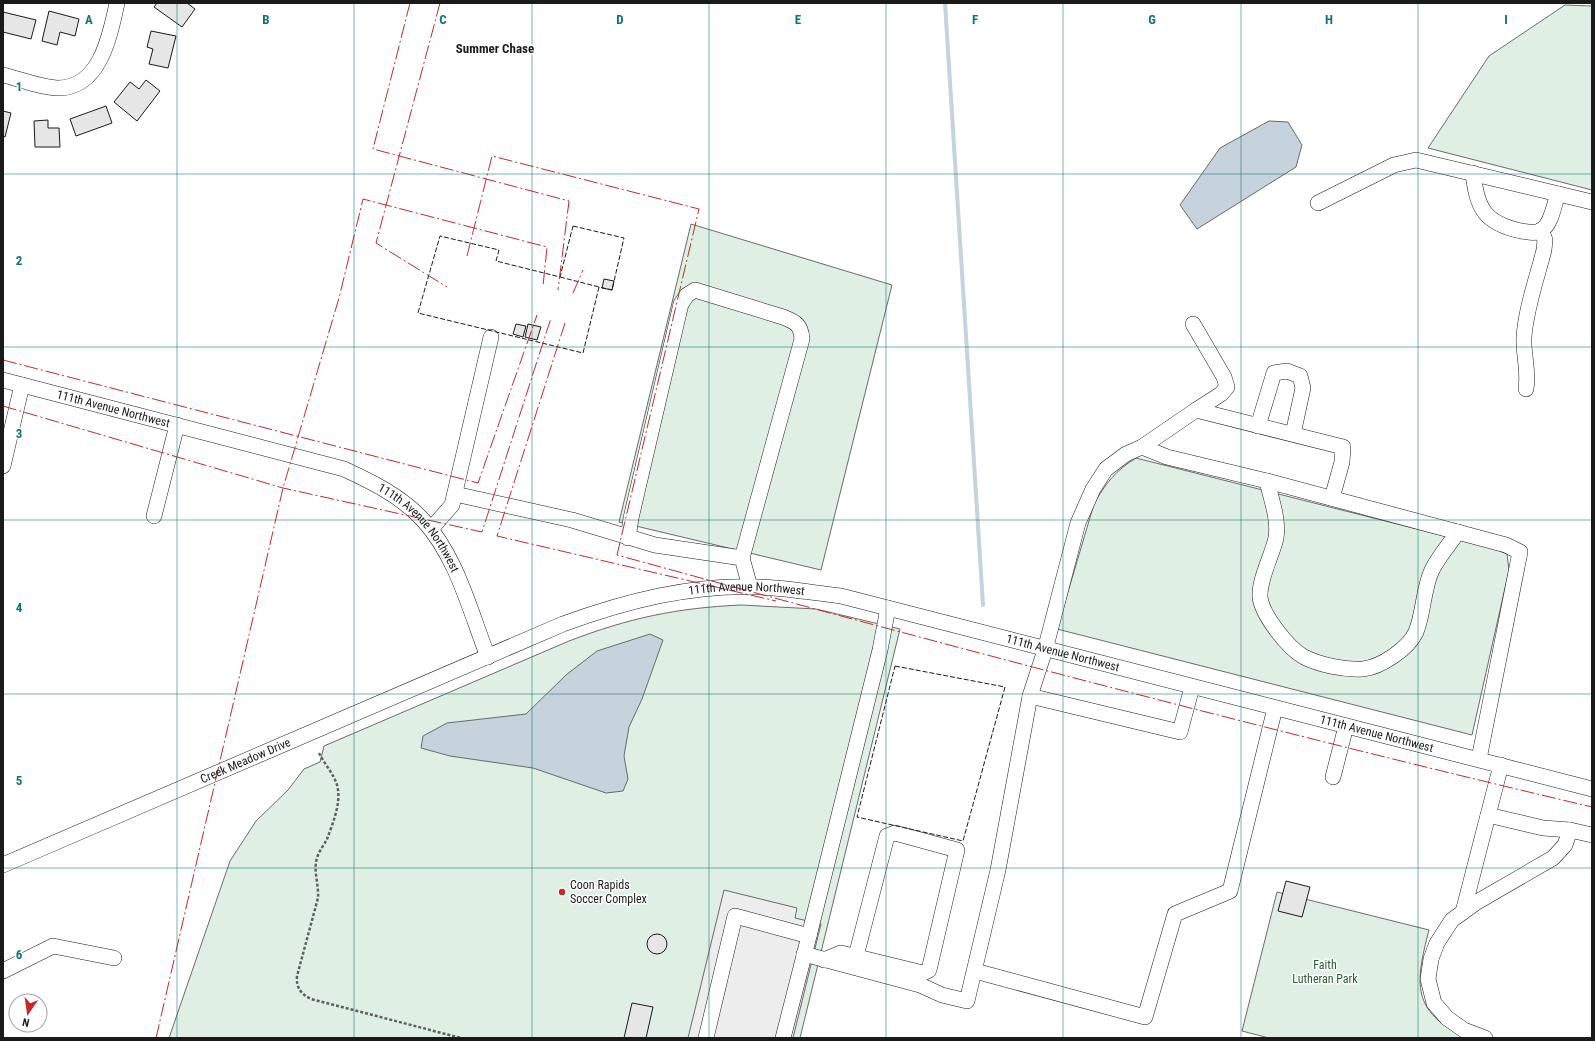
<svg xmlns="http://www.w3.org/2000/svg" width="1595" height="1041" font-family="'Roboto Condensed',sans-serif">
  <style>
    .green { fill: #e0efe3; stroke: #6a6a6a }
    .parking { fill: #ededed; stroke: #6a6a6a }
    .water { fill: #c6d2dc; stroke: #6a6a6a }
    .lines { fill: none; stroke-linecap: round; stroke-linejoin: round }
    .stream { stroke: #c6d2dc; stroke-width: 4 }
    .building { fill: #e6e6e6; stroke: #1a1a1a }
    .minor-casing { stroke: #1a1a1a; stroke-width: 16 }
    .path { stroke: #5f5f5f; stroke-width: 2.5; stroke-dasharray: 3 2; stroke-linecap: butt }
    .minor { stroke: #fff; stroke-width: 15 }
    .fence { stroke: #1a1a1a; stroke-width: 1; stroke-dasharray: 5 2; stroke-linecap: butt }
    .power { stroke: #c62828; stroke-width: 1; stroke-dasharray: 14 3 2 3; stroke-linecap: butt }
    .grid { fill: none; stroke: #0f766e; stroke-width: 1; stroke-opacity: 0.55 }
    .poi-dot { fill: #c62828; stroke: #fff; stroke-width: 1.5 }
    .labels { text-anchor: middle; stroke-width: 3; stroke-linejoin: round; paint-order: stroke }
    .street-label { font-size: 12px; fill: #1a1a1a; stroke: #fff }
    .poi-label { font-size: 12px; fill: #1a1a1a; stroke: #fff; text-anchor: start }
    .park-label { font-size: 12px; fill: #2b5a34; stroke: #fff }
    .neighbourhood-label { font-size: 13px; font-weight: bold; fill: #1a1a1a; stroke: #fff }
    .grid-label { font-size: 13px; text-anchor: middle; font-weight: bold; fill: #0f766e; stroke: #fff; stroke-width: 3; stroke-linejoin: round; paint-order: stroke }
  </style>
  <rect width="100%" height="100%" fill="#fff"/>
  <g class="green">
    <path d="M 1565,5 L 1592,6 L 1592,190 L 1428,148 L 1489,56 Z"/>
    <path d="M 691,224 L 892,285 L 821,570 L 619,522 Z"/>
    <path d="M 1136,458 L 1492,548 L 1507,554 L 1509,570 L 1472,735 L 1057,629 L 1094,504 C 1105,484 1116,470 1136,458 Z"/>
    <path d="M 741,605 L 816,609 L 900,629 L 800,1038 L 169,1038 L 230,861 L 256,821 L 288,790 L 304,769 L 320,762 L 324,746 L 569,641 C 629,618 676,608 741,605 Z"/>
    <path d="M 1277,892 L 1429,930 C 1415,984 1411,1011 1466,1038 L 1269,1038 L 1242,1031 Z"/>
  </g>
  <path class="parking" d="M 724,890 L 797,908 L 795,918 L 821,924 L 793,1038 L 688,1038 Z"/>
  <g class="water">
    <path d="M 1269,121 L 1288,122 L 1302,145 L 1296,167 L 1197,229 L 1180,205 L 1220,148 Z"/>
    <path d="M 650,634 L 663,640 L 642,699 L 629,727 L 624,756 L 628,779 L 623,791 L 606,793 L 533,768 L 450,756 L 421,748 L 423,736 L 447,723 L 526,714 L 566,675 L 597,651 Z"/>
  </g>
  <g class="lines">
    <path class="stream" d="M 945,3 L 983,605"/>
  </g>
  <g class="building">
    <path d="M 157,3 L 187,3 L 195,9 L 182,27 L 154,7 Z"/>
    <path d="M 49,11 L 79,19 L 75,36 L 60,32 L 57,45 L 42,41 Z"/>
    <path d="M 3,12 L 36,20 L 31,39 L 3,32 Z"/>
    <path d="M 151,31 L 176,36 L 168,68 L 149,64 L 153,49 L 147,47 Z"/>
    <path d="M 146,80 L 160,91 L 137,121 L 114,102 L 130,82 L 139,89 Z"/>
    <path d="M 106,106 L 112,123 L 76,136 L 70,119 Z"/>
    <path d="M 3,111 L 11,113 L 5,137 L 3,136 Z"/>
    <path d="M 48,120 L 48,128 L 59,128 L 60,147 L 35,147 L 34,121 Z"/>
    <path d="M 604,279 L 614,281 L 612,290 L 602,288 Z"/>
    <path d="M 516,324 L 526,326 L 523,337 L 513,334 Z"/>
    <path d="M 528,324 L 541,327 L 537,340 L 525,337 Z"/>
    <path d="M 1286,881 L 1310,887 L 1302,917 L 1278,911 Z"/>
    <circle cx="657" cy="944" r="10"/>
    <path d="M 632,1003 L 653,1007 L 646,1038 L 624,1038 Z"/>
  </g>
  <g class="lines">
    <g class="minor-casing">
      <g id="minor">
        <path d="M 3,75 C 20,79 39,87 57,88 C 100,89 110,36 117,3"/>
        <path d="M 1473,173 C 1477,208 1484,223 1521,231 C 1528,232 1536,234 1542,230 C 1552,223 1554,204 1558,194"/>
        <path d="M 1318,203 L 1394,165 L 1416,160 L 1592,202"/>
        <path d="M 1193,324 L 1224,377 L 1227,387 L 1221,394 L 1196,410"/>
        <path id="s1" d="M 3,380 L 344,469 C 372,482 401,496 423,520 C 457,557 470,611 488,657"/>
        <path d="M 1526,389 C 1529,369 1523,355 1524,337 C 1526,308 1537,278 1544,250 L 1545,240 L 1541,230"/>
        <path d="M 1258,426 L 1274,373 L 1287,371 L 1300,376 L 1303,388 L 1293,434"/>
        <path d="M 1142,447 L 1196,410 L 1343,447 L 1342,462 L 1332,498"/>
        <path d="M 3,466 L 22,385"/>
        <path d="M 1267,481 C 1271,499 1279,519 1276,538 C 1272,556 1259,579 1260,597 C 1262,615 1288,648 1304,657 C 1320,665 1344,670 1363,669 C 1381,667 1408,649 1416,632 C 1424,612 1423,589 1432,570 C 1439,556 1449,545 1458,532"/>
        <path d="M 455,494 L 572,520 L 655,545 L 742,558 L 750,587"/>
        <path d="M 154,516 L 177,425"/>
        <path d="M 431,529 L 452,505 L 491,337"/>
        <path d="M 628,538 L 631,518 L 681,304 L 687,295 L 695,290 L 783,317 C 796,322 801,325 802,339 L 742,558"/>
        <path d="M 1030,696 L 1180,732 L 1192,687"/>
        <path d="M 1333,777 L 1346,726"/>
        <path d="M 1488,815 L 1543,828 L 1570,830 L 1592,835"/>
        <path id="s2" d="M 3,865 L 563,624 C 626,601 692,584 759,587 C 787,588 814,593 841,596 L 1592,789"/>
        <path d="M 1463,912 L 1501,765"/>
        <path d="M 809,936 L 880,650 L 888,608"/>
        <path d="M 804,954 L 920,985 L 942,995 L 967,1001 L 998,870 L 1030,696 L 1045,650 L 1078,523 L 1093,489 L 1106,469 L 1126,454 L 1142,447 L 1167,457 L 1267,481 L 1506,545 L 1520,552 L 1479,759"/>
        <path d="M 824,960 L 841,953 L 923,973 L 929,970 L 957,850 L 895,833 L 887,836 L 856,956"/>
        <path d="M 3,971 L 53,946 L 114,958"/>
        <path d="M 975,971 L 1145,1017 L 1175,914 L 1230,891 L 1275,708"/>
        <path d="M 706,1038 L 735,916 L 809,936 L 783,1038"/>
        <path d="M 1485,1038 L 1464,1030 L 1447,1018 L 1434,1003 L 1428,979 L 1431,959 L 1437,943 L 1452,920 L 1477,902 L 1553,858 L 1565,845 L 1570,830"/>
      </g>
    </g>
    <path class="path" d="M 319,753 C 324,763 332,772 336,782 C 343,799 333,823 327,839 C 324,845 319,851 317,858 C 313,870 319,885 318,898 L 297,976 C 296,988 301,994 311,999 L 461,1038"/>
    <use href="#minor" class="minor"/>
    <g class="fence">
      <path d="M 573,226 L 624,238 L 612,290 L 599,287 L 583,353 L 418,313 L 440,236 L 499,250 L 496,261 L 560,277 Z"/>
      <path d="M 560,277 L 599,287"/>
      <path d="M 895,666 L 1005,687 L 963,841 L 857,817 Z"/>
    </g>
    <g class="power">
      <path d="M 410,3 L 373,149 L 569,201 L 558,290"/>
      <path d="M 440,3 L 376,243 L 447,287"/>
      <path d="M 467,256 L 492,156 L 699,209 L 617,555 C 941,644 1265,730 1592,807"/>
      <path d="M 573,293 L 583,270"/>
      <path d="M 565,323 L 497,536 L 776,601"/>
      <path d="M 3,360 L 478,483 L 537,315"/>
      <path d="M 3,406 L 283,488 L 482,532 L 551,318"/>
      <path d="M 156,1038 L 283,488 L 339,298 L 363,199 L 547,247 L 543,286"/>
    </g>
  </g>
  <path class="grid" d="M 177,3 L 177,1038M 354,3 L 354,1038M 532,3 L 532,1038M 709,3 L 709,1038M 886,3 L 886,1038M 1063,3 L 1063,1038M 1241,3 L 1241,1038M 1418,3 L 1418,1038M 3,174 L 1592,174M 3,347 L 1592,347M 3,520 L 1592,520M 3,694 L 1592,694M 3,868 L 1592,868"/>
  <circle class="poi-dot" cx="562" cy="892" r="4"/>
  <g class="labels">
    <g class="street-label">
      <text dy="4" stroke="none"><textPath href="#s1" startOffset="114">111th Avenue Northwest</textPath></text>
      <text dy="4" stroke="none"><textPath href="#s1" startOffset="450">111th Avenue Northwest</textPath></text>
      <text dy="4" stroke="none"><textPath href="#s2" startOffset="798">111th Avenue Northwest</textPath></text>
      <text dy="4" stroke="none"><textPath href="#s2" startOffset="1122">111th Avenue Northwest</textPath></text>
      <text dy="4" stroke="none"><textPath href="#s2" startOffset="1446">111th Avenue Northwest</textPath></text>
      <text dy="4" stroke="none"><textPath href="#s2" startOffset="264">Creek Meadow Drive</textPath></text>
    </g>
    <g class="poi-label">
      <text x="570" y="889">Coon Rapids<tspan x="570" dy="14">Soccer Complex</tspan></text>
    </g>
    <g class="park-label">
      <text x="1325" y="969">Faith<tspan x="1325" dy="14">Lutheran Park</tspan></text>
    </g>
    <g class="neighbourhood-label">
      <text x="495" y="53">Summer Chase</text>
    </g>
  </g>
  <g class="grid-label">
    <text x="89" y="24">A</text>
    <text x="266" y="24">B</text>
    <text x="443" y="24">C</text>
    <text x="620" y="24">D</text>
    <text x="798" y="24">E</text>
    <text x="975" y="24">F</text>
    <text x="1152" y="24">G</text>
    <text x="1329" y="24">H</text>
    <text x="1506" y="24">I</text>
    <text x="19" y="91">1</text>
    <text x="19" y="265">2</text>
    <text x="19" y="438">3</text>
    <text x="19" y="612">4</text>
    <text x="19" y="785">5</text>
    <text x="19" y="959">6</text>
  </g>
  <rect width="1595" height="1041" fill="none" stroke="#1a1a1a" stroke-width="8"/>
  <g transform="translate(28 1013) rotate(193)"><circle r="19" fill="#ffffff" stroke="#a3a3a3"/>
  <path d="M0-3L7 15L0 10L-7 15Z" fill="#c62828"/>
  <text y="-6" font-size="11" font-weight="bold" text-anchor="middle" fill="#1a1a1a">N</text>
  </g>
</svg>
